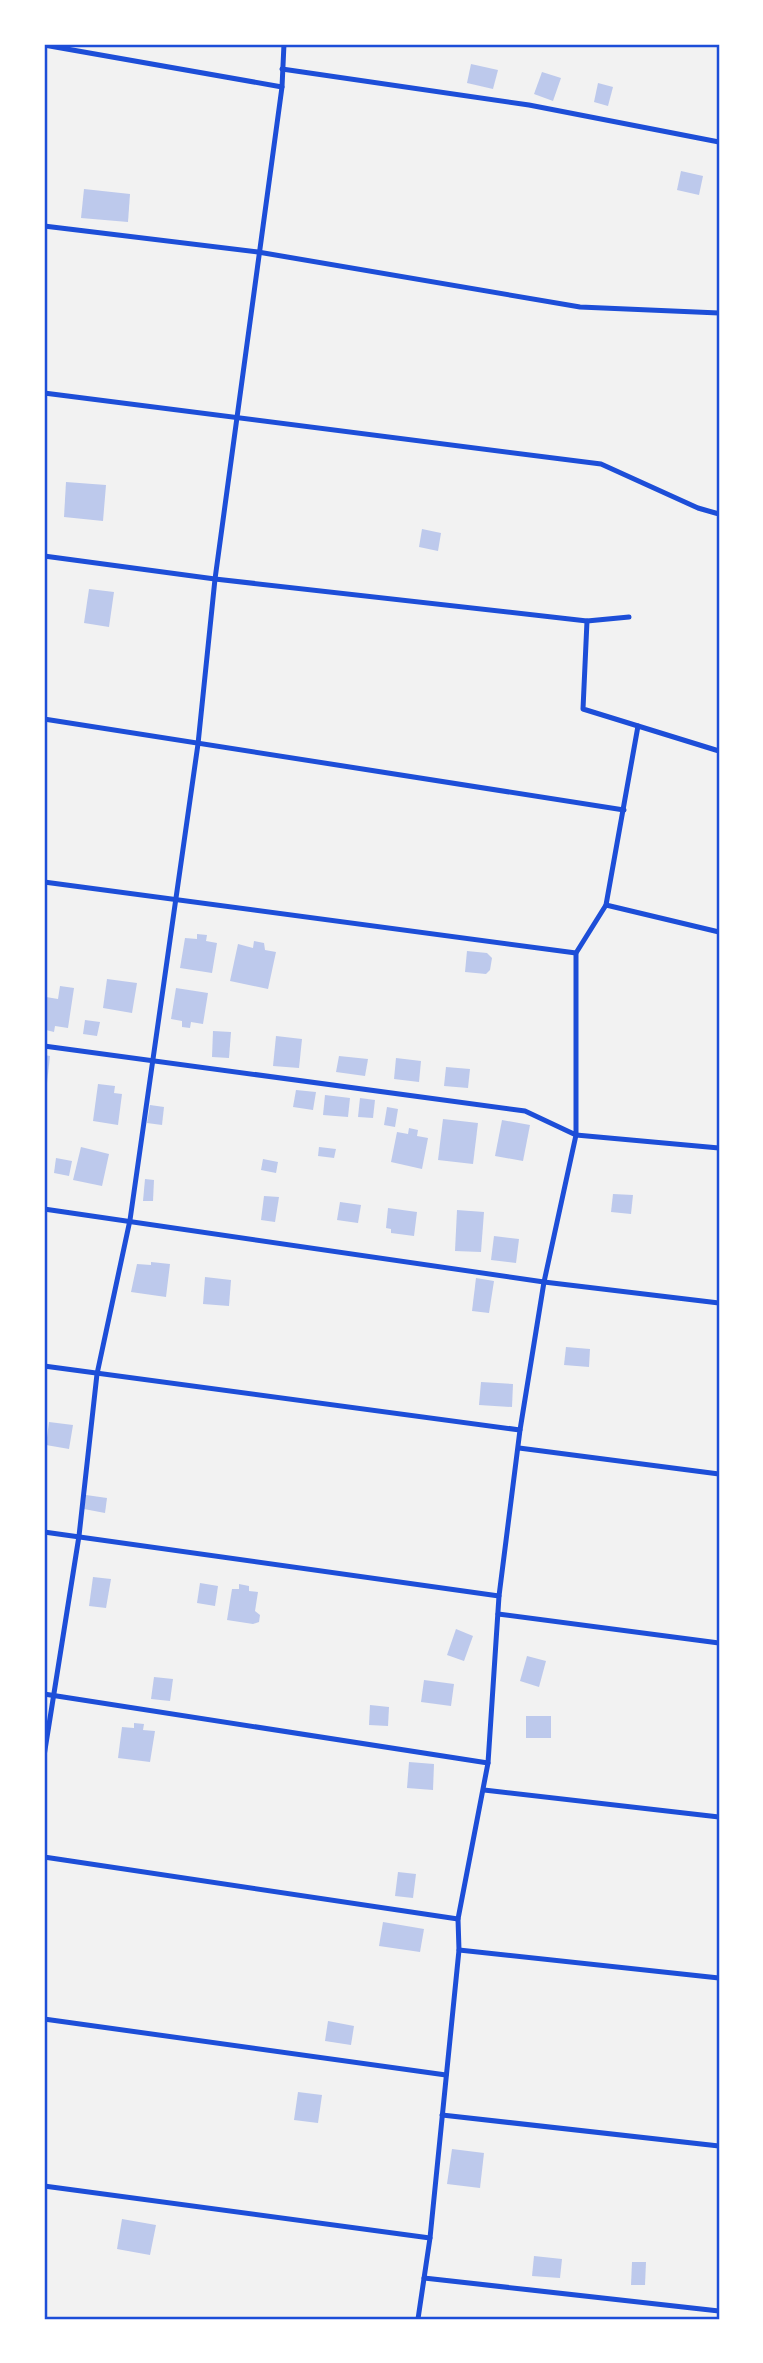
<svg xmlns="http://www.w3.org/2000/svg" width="763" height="2363" font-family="'Source Sans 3',sans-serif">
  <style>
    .building { fill: #bdc9ec }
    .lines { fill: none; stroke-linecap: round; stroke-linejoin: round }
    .service { stroke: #1d4ed8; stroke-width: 5 }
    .neatline { fill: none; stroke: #1d4ed8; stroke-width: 2.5 }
  </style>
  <rect width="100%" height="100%" fill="#f2f2f2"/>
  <g class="building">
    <path d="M 471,64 L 498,70 L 493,89 L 467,83 Z"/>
    <path d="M 542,72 L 561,78 L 553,101 L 534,94 Z"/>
    <path d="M 598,83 L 613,87 L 608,106 L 594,102 Z"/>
    <path d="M 681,171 L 703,176 L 699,195 L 677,190 Z"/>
    <path d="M 84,189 L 130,194 L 128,222 L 81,218 Z"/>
    <path d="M 66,482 L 106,485 L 103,521 L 64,517 Z"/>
    <path d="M 422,529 L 441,533 L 438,551 L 419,547 Z"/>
    <path d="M 89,589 L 114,592 L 109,627 L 84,623 Z"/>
    <path d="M 197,934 L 207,935 L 206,941 L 217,943 L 212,973 L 180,968 L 185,938 L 197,939 Z"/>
    <path d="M 254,941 L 264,943 L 265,950 L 276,952 L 268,989 L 230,981 L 238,944 L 253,948 Z"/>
    <path d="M 467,951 L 487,953 L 492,958 L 490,970 L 486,974 L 465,972 Z"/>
    <path d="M 107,979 L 137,983 L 132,1013 L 103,1008 Z"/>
    <path d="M 60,986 L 74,988 L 68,1028 L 55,1026 L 54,1032 L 46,1030 L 44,1011 L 46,997 L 58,999 Z"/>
    <path d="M 176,988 L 208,993 L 203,1024 L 191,1022 L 190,1028 L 182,1027 L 182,1021 L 171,1019 Z"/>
    <path d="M 85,1020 L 100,1022 L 97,1036 L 83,1034 Z"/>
    <path d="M 213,1031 L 231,1032 L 229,1058 L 212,1057 Z"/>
    <path d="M 276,1036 L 302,1039 L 299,1068 L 273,1066 Z"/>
    <path d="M 44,1055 L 50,1056 L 47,1083 L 44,1082 Z"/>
    <path d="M 339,1056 L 368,1059 L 365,1076 L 336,1072 Z"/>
    <path d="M 396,1058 L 421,1061 L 419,1082 L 394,1079 Z"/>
    <path d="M 446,1067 L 470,1069 L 468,1088 L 444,1086 Z"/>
    <path d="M 98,1084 L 115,1086 L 114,1093 L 122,1094 L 118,1125 L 93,1121 Z"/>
    <path d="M 296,1090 L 316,1092 L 313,1110 L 293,1107 Z"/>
    <path d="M 325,1095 L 350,1098 L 348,1117 L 323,1115 Z"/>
    <path d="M 360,1098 L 375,1100 L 373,1118 L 358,1117 Z"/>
    <path d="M 150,1105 L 164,1107 L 162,1125 L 147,1123 Z"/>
    <path d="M 387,1107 L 398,1109 L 395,1127 L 384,1125 Z"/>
    <path d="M 443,1119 L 478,1123 L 473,1164 L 438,1160 Z"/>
    <path d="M 502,1120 L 530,1125 L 523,1161 L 495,1156 Z"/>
    <path d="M 409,1128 L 418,1130 L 417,1136 L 428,1138 L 422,1169 L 391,1162 L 397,1132 L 408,1134 Z"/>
    <path d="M 81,1147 L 109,1154 L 102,1186 L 73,1180 Z"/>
    <path d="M 319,1147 L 336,1149 L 334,1158 L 318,1156 Z"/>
    <path d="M 56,1158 L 72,1161 L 69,1176 L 54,1173 Z"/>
    <path d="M 263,1159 L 278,1162 L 276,1173 L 261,1170 Z"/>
    <path d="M 145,1179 L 154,1180 L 153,1201 L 143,1201 Z"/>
    <path d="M 613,1194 L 633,1195 L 631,1214 L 611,1212 Z"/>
    <path d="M 264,1196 L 279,1197 L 275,1222 L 261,1220 Z"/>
    <path d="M 340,1202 L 361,1205 L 358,1223 L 337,1220 Z"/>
    <path d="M 388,1208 L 417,1212 L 414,1236 L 391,1233 L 391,1229 L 386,1228 Z"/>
    <path d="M 457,1210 L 484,1212 L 481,1252 L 455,1251 Z"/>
    <path d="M 494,1236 L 519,1239 L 516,1263 L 491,1260 Z"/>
    <path d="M 151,1262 L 170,1264 L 166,1297 L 131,1292 L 137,1264 L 151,1265 Z"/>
    <path d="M 205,1277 L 231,1280 L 229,1306 L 203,1304 Z"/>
    <path d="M 476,1278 L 494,1281 L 489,1313 L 472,1311 Z"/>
    <path d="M 566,1347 L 590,1349 L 589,1367 L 564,1365 Z"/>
    <path d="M 481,1382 L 513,1384 L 512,1407 L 479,1405 Z"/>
    <path d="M 49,1422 L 73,1425 L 69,1449 L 46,1445 Z"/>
    <path d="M 86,1495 L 107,1498 L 105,1513 L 84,1509 Z"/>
    <path d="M 93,1577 L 111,1579 L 106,1608 L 89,1606 Z"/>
    <path d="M 200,1583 L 218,1586 L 215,1606 L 197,1603 Z"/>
    <path d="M 239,1584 L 249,1586 L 249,1591 L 258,1592 L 255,1611 L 260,1615 L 259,1622 L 253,1624 L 227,1620 L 232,1589 L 239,1589 Z"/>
    <path d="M 456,1629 L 473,1636 L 464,1661 L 447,1655 Z"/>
    <path d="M 527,1656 L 546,1661 L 539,1687 L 520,1681 Z"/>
    <path d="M 154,1677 L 173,1679 L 170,1701 L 151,1699 Z"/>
    <path d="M 424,1680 L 454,1684 L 451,1706 L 421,1702 Z"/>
    <path d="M 370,1705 L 389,1707 L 388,1726 L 369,1725 Z"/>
    <rect x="526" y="1716" width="25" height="22"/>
    <path d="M 134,1723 L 144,1724 L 143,1730 L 155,1731 L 150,1762 L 118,1758 L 122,1727 L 134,1728 Z"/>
    <path d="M 409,1762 L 434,1764 L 433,1790 L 407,1788 Z"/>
    <path d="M 398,1872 L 416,1874 L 413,1898 L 395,1896 Z"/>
    <path d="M 383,1922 L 424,1929 L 420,1952 L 379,1946 Z"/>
    <path d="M 328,2021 L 354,2026 L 351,2045 L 325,2041 Z"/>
    <path d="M 298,2092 L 322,2095 L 318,2123 L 294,2120 Z"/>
    <path d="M 452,2149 L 484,2153 L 480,2188 L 447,2184 Z"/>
    <path d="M 122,2219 L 156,2225 L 150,2255 L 117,2249 Z"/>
    <path d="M 534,2256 L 562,2259 L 560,2278 L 532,2276 Z"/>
    <path d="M 632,2262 L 646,2262 L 645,2285 L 631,2285 Z"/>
  </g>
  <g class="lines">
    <g class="service">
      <path d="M 44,45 L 282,87"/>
      <path d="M 282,69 L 529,105 L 719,142"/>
      <path d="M 44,226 L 258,252 L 580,307 L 719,313"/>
      <path d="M 44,393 L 601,464 L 698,508 L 719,514"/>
      <path d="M 44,556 L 215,579 L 587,621 L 629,617"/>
      <path d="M 587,621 L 583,709 L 719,751"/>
      <path d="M 44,719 L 624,810"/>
      <path d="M 44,882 L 576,953"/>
      <path d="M 606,905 L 719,932"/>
      <path d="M 44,1046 L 525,1111 L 576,1135 L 576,953 L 606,905 L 638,726"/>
      <path d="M 44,1209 L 544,1282 L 719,1303"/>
      <path d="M 44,1366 L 520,1430"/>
      <path d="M 519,1448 L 719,1474"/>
      <path d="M 44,1532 L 499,1596"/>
      <path d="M 498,1614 L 719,1643"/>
      <path d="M 44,1694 L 488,1763"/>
      <path d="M 44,1756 L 79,1536 L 97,1374 L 130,1220 L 198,744 L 215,579 L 282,87 L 284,44"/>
      <path d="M 484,1790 L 719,1817"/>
      <path d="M 44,1857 L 458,1919"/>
      <path d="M 459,1950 L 719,1978"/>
      <path d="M 44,2019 L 446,2075"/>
      <path d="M 442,2115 L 719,2146"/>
      <path d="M 44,2186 L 430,2238"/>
      <path d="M 424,2278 L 719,2311"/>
      <path d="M 418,2319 L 430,2238 L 459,1950 L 458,1919 L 488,1763 L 499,1596 L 520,1430 L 544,1282 L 576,1135 L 719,1148"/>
    </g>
  </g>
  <rect width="763" height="2363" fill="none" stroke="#ffffff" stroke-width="91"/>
  <rect x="46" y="46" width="672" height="2272" class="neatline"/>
</svg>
